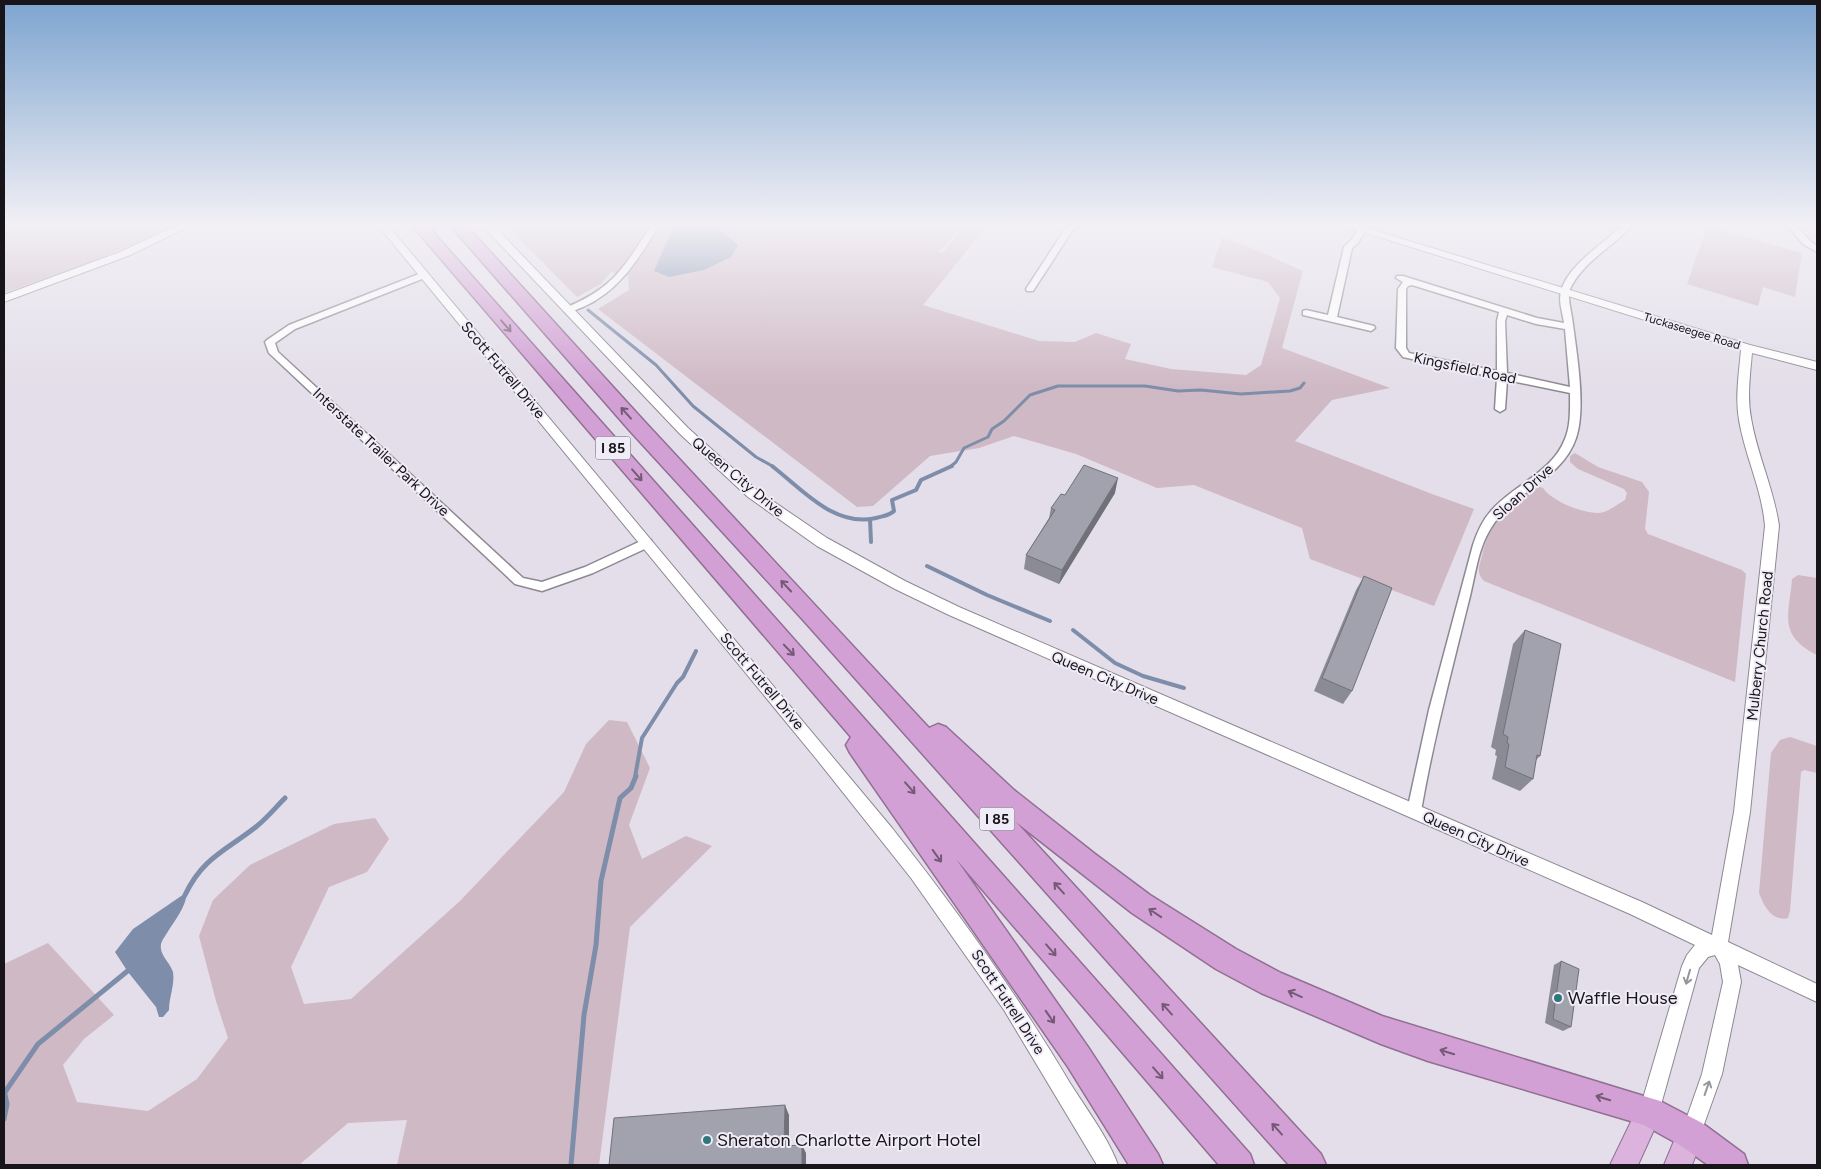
<svg xmlns="http://www.w3.org/2000/svg" width="1821" height="1169" font-family="Figtree,sans-serif">
  <style>
    .green { fill: #cfb9c4 }
    .water { fill: #7e8daa }
    .lines { fill: none; stroke-linecap: round; stroke-linejoin: round }
    .stream-far2 { stroke: #7e8daa; stroke-width: 3 }
    .stream-far1 { stroke: #7e8daa; stroke-width: 4 }
    .stream { stroke: #7e8daa; stroke-width: 5 }
    .minor-casing { stroke: #8d8993; stroke-width: 3 }
    .tertiary-casing { stroke: #8d8993; stroke-width: 2 }
    .trunk-casing { stroke: #916f93; stroke-width: 2 }
    .motorway-casing { stroke: #916f93; stroke-width: 3 }
    .minor { fill: #fff; fill-rule: evenodd }
    .tertiary { fill: #fff; fill-rule: evenodd }
    .trunk { fill: #dbb3dc; fill-rule: evenodd }
    .motorway { fill: #d2a0d4; fill-rule: evenodd }
    .wall { fill: #8a8b95 }
    .shaded-wall { fill: #717179 }
    .building { fill: #a1a2ad; stroke: #717179 }
    .oneway { stroke: #745a76 }
    .oneway2 { stroke: #979698 }
    .poi-dot { fill: #2e777d; stroke: #f0ecf7; stroke-width: 2 }
    .labels { text-anchor: middle; stroke-width: 4; stroke-linejoin: round; paint-order: stroke }
    .far-street-label { font-size: 12px; fill: #171519; stroke: #f0ecf7 }
    .shield { fill: #f0ecf7; stroke: #58565c; stroke-width: 1 }
    .shield-label { font-size: 14px; font-weight: bold; fill: #171519 }
    .street-label { font-size: 15px; fill: #171519; stroke: #f0ecf7 }
    .near-poi-label { font-size: 18px; fill: #171519; stroke: #f0ecf7; text-anchor: start }
  </style>
  <rect width="100%" height="100%" fill="#e3dee9"/>
  <g class="green">
    <path d="M 4,223 L 183,223 L 89,263 L 4,293 Z"/>
    <path d="M 504,223 L 875,223 L 883,227 L 881,223 L 964,223 L 940,251 L 935,249 L 942,253 L 967,223 L 989,223 L 923,305 L 1039,341 L 1075,342 L 1096,333 L 1131,344 L 1125,359 L 1171,369 L 1246,375 L 1261,365 L 1280,298 L 1268,282 L 1212,267 L 1222,237 L 1254,249 L 1303,271 L 1282,348 L 1390,388 L 1332,400 L 1295,441 L 1432,494 L 1474,509 L 1434,606 L 1310,559 L 1302,528 L 1194,485 L 1157,488 L 1076,454 L 1014,436 L 979,448 L 930,456 L 873,506 L 857,507 L 598,309 L 629,290 L 628,276 L 611,272 L 601,284 L 577,297 Z"/>
    <path d="M 1707,226 L 1802,253 L 1795,297 L 1763,287 L 1758,306 L 1687,284 Z"/>
    <path d="M 1575,453 L 1598,467 L 1642,482 L 1649,492 L 1645,529 L 1648,534 L 1742,570 L 1746,574 L 1735,682 L 1484,581 C 1476,573 1479,567 1482,556 C 1490,521 1504,512 1530,489 L 1537,486 L 1543,488 C 1551,501 1589,517 1604,512 C 1611,510 1619,503 1625,500 L 1627,493 L 1624,489 L 1578,469 L 1570,462 L 1570,456 Z"/>
    <path d="M 1798,575 L 1817,578 L 1817,655 C 1778,635 1789,616 1792,579 Z"/>
    <path d="M 609,720 L 627,722 L 650,768 L 629,825 L 642,859 L 686,836 L 712,846 L 630,927 L 599,1165 L 397,1165 L 407,1120 L 348,1123 L 299,1165 L 4,1165 L 4,964 L 48,943 L 114,1015 L 84,1039 L 63,1065 L 77,1102 L 148,1111 L 197,1079 L 228,1038 L 216,1001 L 199,936 L 213,900 L 250,865 L 334,824 L 375,818 L 389,839 L 367,872 L 329,887 L 291,967 L 304,1004 L 351,999 L 460,901 L 564,792 L 586,744 Z"/>
    <path d="M 1790,737 L 1817,746 L 1817,773 L 1804,770 L 1801,772 L 1790,911 L 1788,918 C 1772,922 1764,906 1759,893 L 1771,753 L 1780,740 Z"/>
  </g>
  <g class="water">
    <path d="M 678,223 L 714,223 L 738,245 L 731,257 L 704,270 L 669,277 L 654,271 L 672,230 Z"/>
    <path d="M 187,892 C 186,907 175,920 167,933 C 165,936 162,940 161,944 C 159,955 170,962 173,972 C 175,985 169,997 169,1010 L 163,1017 L 159,1017 L 156,1007 L 128,972 L 115,952 L 133,929 Z"/>
  </g>
  <g class="lines">
    <g class="stream-far2">
      <path d="M 588,310 L 656,365 L 693,406 L 756,457 L 774,467"/>
      <path d="M 950,467 L 956,462 L 964,448 L 988,437 L 992,429 L 1004,421 L 1030,395 L 1058,386 L 1145,386 L 1178,391 L 1201,390 L 1241,394 L 1290,391 L 1300,388 L 1304,383"/>
    </g>
    <g class="stream-far1">
      <path d="M 772,466 C 802,489 834,528 876,518 C 882,516 889,516 894,511 L 892,500 L 916,490 L 921,480 L 952,466"/>
      <path d="M 870,519 L 871,542"/>
      <path d="M 927,566 L 987,595 L 1050,621"/>
      <path d="M 1073,630 L 1115,663 L 1143,676 L 1184,688"/>
      <path d="M 635,777 L 642,738 L 677,683 L 683,677 L 696,651"/>
    </g>
    <g class="stream">
      <path d="M 185,895 C 203,857 227,850 257,826 C 267,818 276,807 285,798"/>
      <path d="M 4,1090 L 7,1104 L 4,1119"/>
      <path d="M 5,1092 L 38,1044 L 130,969"/>
      <path d="M 571,1165 L 584,1015 L 596,945 L 601,881 L 620,798 L 631,788 L 636,776"/>
    </g>
    <g class="minor-casing">
      <g id="minor">
        <path d="M 653,223 L 661,223 C 639,257 621,290 583,307 C 577,309 571,313 565,312 L 565,308 C 616,287 624,266 653,223 Z"/>
        <path d="M 1073,223 L 1083,223 L 1072,231 L 1033,291 L 1027,291 L 1026,289 L 1065,229 Z"/>
        <path d="M 1362,223 L 1370,223 L 1358,243 L 1352,248 L 1337,317 L 1374,326 L 1375,328 L 1371,331 L 1303,315 L 1303,311 L 1306,310 L 1328,315 L 1344,247 L 1352,239 Z"/>
        <path d="M 1625,223 L 1634,223 C 1614,247 1582,261 1569,291 C 1568,303 1572,313 1573,325 C 1577,355 1586,409 1576,438 C 1562,480 1512,492 1491,528 C 1477,550 1475,579 1468,604 C 1451,673 1433,741 1421,811 L 1419,815 L 1414,817 L 1409,815 L 1407,811 L 1429,710 L 1473,545 C 1477,533 1482,521 1491,511 C 1513,485 1552,473 1565,439 C 1571,425 1570,408 1570,393 L 1507,380 L 1505,409 L 1500,412 L 1495,409 L 1497,378 L 1403,357 L 1396,348 L 1398,289 L 1403,282 L 1396,278 L 1397,276 L 1403,276 L 1537,318 L 1564,323 C 1563,313 1558,302 1561,292 C 1566,266 1607,241 1625,223 ZM 1412,285 L 1499,312 L 1497,321 L 1497,371 L 1409,353 L 1406,348 L 1406,289 L 1408,286 ZM 1507,315 L 1536,324 L 1565,329 L 1570,387 L 1507,373 L 1505,321 Z"/>
        <path d="M 1785,223 L 1794,223 L 1809,240 L 1817,246 L 1817,252 L 1803,244 Z"/>
        <path d="M 424,272 L 427,273 L 427,277 L 295,329 L 275,343 L 278,352 L 523,578 L 542,582 L 585,567 L 643,540 L 651,540 L 652,543 L 651,546 L 593,573 L 542,591 L 515,584 L 269,353 L 265,342 L 267,340 L 289,325 Z"/>
      </g>
    </g>
    <g class="tertiary-casing">
      <g id="tertiary">
        <path d="M 182,223 L 196,223 L 128,256 L 4,302 L 4,295 L 120,252 Z"/>
        <path d="M 376,223 L 386,223 L 892,828 C 957,910 1017,994 1070,1083 C 1085,1107 1109,1139 1118,1165 L 1097,1165 L 1004,1010 L 911,878 L 818,761 Z"/>
        <path d="M 480,223 L 491,223 L 688,428 L 758,491 L 827,538 L 905,581 L 959,607 L 1642,902 L 1712,935 L 1734,812 L 1765,526 C 1762,489 1745,456 1739,420 C 1735,397 1739,373 1741,350 L 1334,223 L 1350,223 L 1750,345 L 1817,362 L 1817,370 L 1752,353 C 1750,375 1747,397 1751,418 C 1757,455 1774,489 1779,526 L 1750,812 L 1728,942 L 1817,984 L 1817,1002 L 1738,965 L 1741,982 L 1722,1074 L 1698,1141 L 1691,1144 L 1684,1141 L 1681,1134 L 1702,1074 L 1723,982 L 1720,964 L 1715,955 L 1708,957 L 1699,968 L 1659,1112 L 1656,1119 L 1649,1122 L 1642,1119 L 1639,1112 L 1682,966 L 1687,955 L 1695,945 L 1630,914 L 949,615 L 895,589 L 817,546 L 748,497 L 680,434 Z"/>
      </g>
    </g>
    <g class="trunk-casing">
      <g id="trunk">
        <path d="M 1649,1099 L 1658,1103 L 1662,1112 L 1638,1165 L 1610,1165 L 1640,1103 Z"/>
        <path d="M 1691,1121 L 1701,1124 L 1704,1134 L 1692,1165 L 1664,1165 L 1681,1124 Z"/>
      </g>
    </g>
    <g class="motorway-casing">
      <g id="motorway">
        <path d="M 410,223 L 425,223 L 1250,1154 L 1254,1165 L 1219,1165 L 956,859 L 1088,1047 L 1158,1154 L 1163,1165 L 1129,1165 L 1068,1067 L 850,753 L 846,745 L 851,737 Z"/>
        <path d="M 448,223 L 464,223 L 644,421 L 929,728 L 938,724 L 946,727 L 1014,790 L 1095,854 L 1150,895 L 1236,949 L 1281,973 L 1382,1016 L 1660,1101 L 1702,1123 L 1744,1154 L 1748,1165 L 1708,1165 L 1680,1145 L 1644,1125 L 1428,1061 L 1381,1044 L 1261,993 L 1216,969 L 1132,913 L 1016,822 L 1321,1154 L 1326,1165 L 1289,1165 L 804,621 L 630,431 Z"/>
      </g>
    </g>
    <use href="#minor" class="minor"/>
    <use href="#tertiary" class="tertiary"/>
    <use href="#trunk" class="trunk"/>
    <use href="#motorway" class="motorway"/>
  </g>
  <g class="wall">
    <path d="M 1115,493 L 1059,584 L 1024,569 L 1026,555 L 1049,518 L 1051,508 L 1065,495 Z"/>
    <path d="M 1364,576 L 1352,691 L 1343,704 L 1314,691 L 1356,590 Z"/>
    <path d="M 1525,630 L 1540,756 L 1536,760 L 1533,779 L 1520,791 L 1492,779 L 1497,756 L 1495,755 L 1496,750 L 1491,747 L 1513,644 Z"/>
    <path d="M 1561,961 L 1571,1027 L 1563,1031 L 1545,1023 L 1554,965 Z"/>
  </g>
  <g class="shaded-wall">
    <path d="M 1118,478 L 1115,493 L 1059,584 L 1062,570 Z"/>
    <path d="M 785,1105 L 789,1115 L 789,1154 L 784,1146 Z"/>
    <path d="M 802,1145 L 806,1153 L 806,1165 L 802,1165 Z"/>
  </g>
  <g class="building">
    <path d="M 1084,465 L 1118,478 L 1062,570 L 1026,555 L 1055,510 L 1051,508 L 1061,494 L 1065,495 Z"/>
    <path d="M 1364,576 L 1392,588 L 1352,691 L 1322,678 Z"/>
    <path d="M 1525,630 L 1561,644 L 1540,756 L 1537,755 L 1533,779 L 1505,767 L 1509,744 L 1507,743 L 1508,737 L 1503,734 Z"/>
    <path d="M 1561,961 L 1579,969 L 1571,1027 L 1553,1019 Z"/>
    <path d="M 785,1105 L 784,1146 L 802,1145 L 802,1165 L 609,1165 L 614,1118 Z"/>
  </g>
  <defs><path id="oneway-shaft" d="M-6 0H5M1.5-3L5.5 0L1.5 3" fill="none" stroke-width="1.6" stroke-linecap="round" stroke-linejoin="round" transform="scale(1.25)"/></defs>
  <g class="oneway">
    <use href="#oneway-shaft" transform="translate(506 326) rotate(49)"/>
    <use href="#oneway-shaft" transform="translate(626 413) rotate(-132)"/>
    <use href="#oneway-shaft" transform="translate(637 475) rotate(49)"/>
    <use href="#oneway-shaft" transform="translate(786 586) rotate(-133)"/>
    <use href="#oneway-shaft" transform="translate(789 650) rotate(46)"/>
    <use href="#oneway-shaft" transform="translate(910 788) rotate(49)"/>
    <use href="#oneway-shaft" transform="translate(937 856) rotate(54)"/>
    <use href="#oneway-shaft" transform="translate(1059 888) rotate(-132)"/>
    <use href="#oneway-shaft" transform="translate(1155 913) rotate(-146)"/>
    <use href="#oneway-shaft" transform="translate(1051 950) rotate(49)"/>
    <use href="#oneway-shaft" transform="translate(1295 994) rotate(-156)"/>
    <use href="#oneway-shaft" transform="translate(1167 1009) rotate(-132)"/>
    <use href="#oneway-shaft" transform="translate(1050 1017) rotate(55)"/>
    <use href="#oneway-shaft" transform="translate(1447 1052) rotate(-163)"/>
    <use href="#oneway-shaft" transform="translate(1158 1073) rotate(49)"/>
    <use href="#oneway-shaft" transform="translate(1603 1098) rotate(-163)"/>
    <use href="#oneway-shaft" transform="translate(1277 1129) rotate(-132)"/>
  </g>
  <g class="oneway2">
    <use href="#oneway-shaft" transform="translate(1688 977) rotate(106)"/>
    <use href="#oneway-shaft" transform="translate(1707 1088) rotate(-71)"/>
  </g>
  <linearGradient id="sky" x2="0" y2="1"><stop stop-color="#7da4cf"/><stop offset="0.58" stop-color="#f2f0f5"/><stop offset="1" stop-color="#f2f0f5" stop-opacity="0"/></linearGradient>
  <rect width="1821" height="387" fill="url(#sky)"/>
  <g class="poi-dot">
    <circle cx="1558" cy="998" r="5"/>
    <circle cx="707" cy="1140" r="5"/>
  </g>
  <g class="labels">
    <g class="far-street-label">
      <text transform="translate(1692 331) rotate(17)" y="4">Tuckaseegee Road</text>
    </g>
    <g class="shield">
      <rect x="595.5" y="436.5" width="35" height="23" rx="4"/>
      <rect x="979.5" y="807.5" width="35" height="23" rx="4"/>
    </g>
    <g class="shield-label">
      <text x="613" y="453">I 85</text>
      <text x="997" y="824">I 85</text>
    </g>
    <g class="street-label">
      <text transform="translate(1465 368) rotate(12)" y="5">Kingsfield Road</text>
      <text transform="translate(503 370) rotate(50)" y="5">Scott Futrell Drive</text>
      <text transform="translate(381 452) rotate(43)" y="5">Interstate Trailer Park Drive</text>
      <text transform="translate(738 477) rotate(40)" y="5">Queen City Drive</text>
      <text transform="translate(1523 492) rotate(-42)" y="5">Sloan Drive</text>
      <text transform="translate(1760 646) rotate(-84)" y="5">Mulberry Church Road</text>
      <text transform="translate(1105 678) rotate(23)" y="5">Queen City Drive</text>
      <text transform="translate(762 681) rotate(50)" y="5">Scott Futrell Drive</text>
      <text transform="translate(1476 839) rotate(24)" y="5">Queen City Drive</text>
      <text transform="translate(1008 1002) rotate(57)" y="5">Scott Futrell Drive</text>
    </g>
    <g class="near-poi-label">
      <text x="1568" y="1004">Waffle House</text>
      <text x="717" y="1146">Sheraton Charlotte Airport Hotel</text>
    </g>
  </g>
  <rect width="1821" height="1169" fill="none" stroke="#171519" stroke-width="10"/>
</svg>
